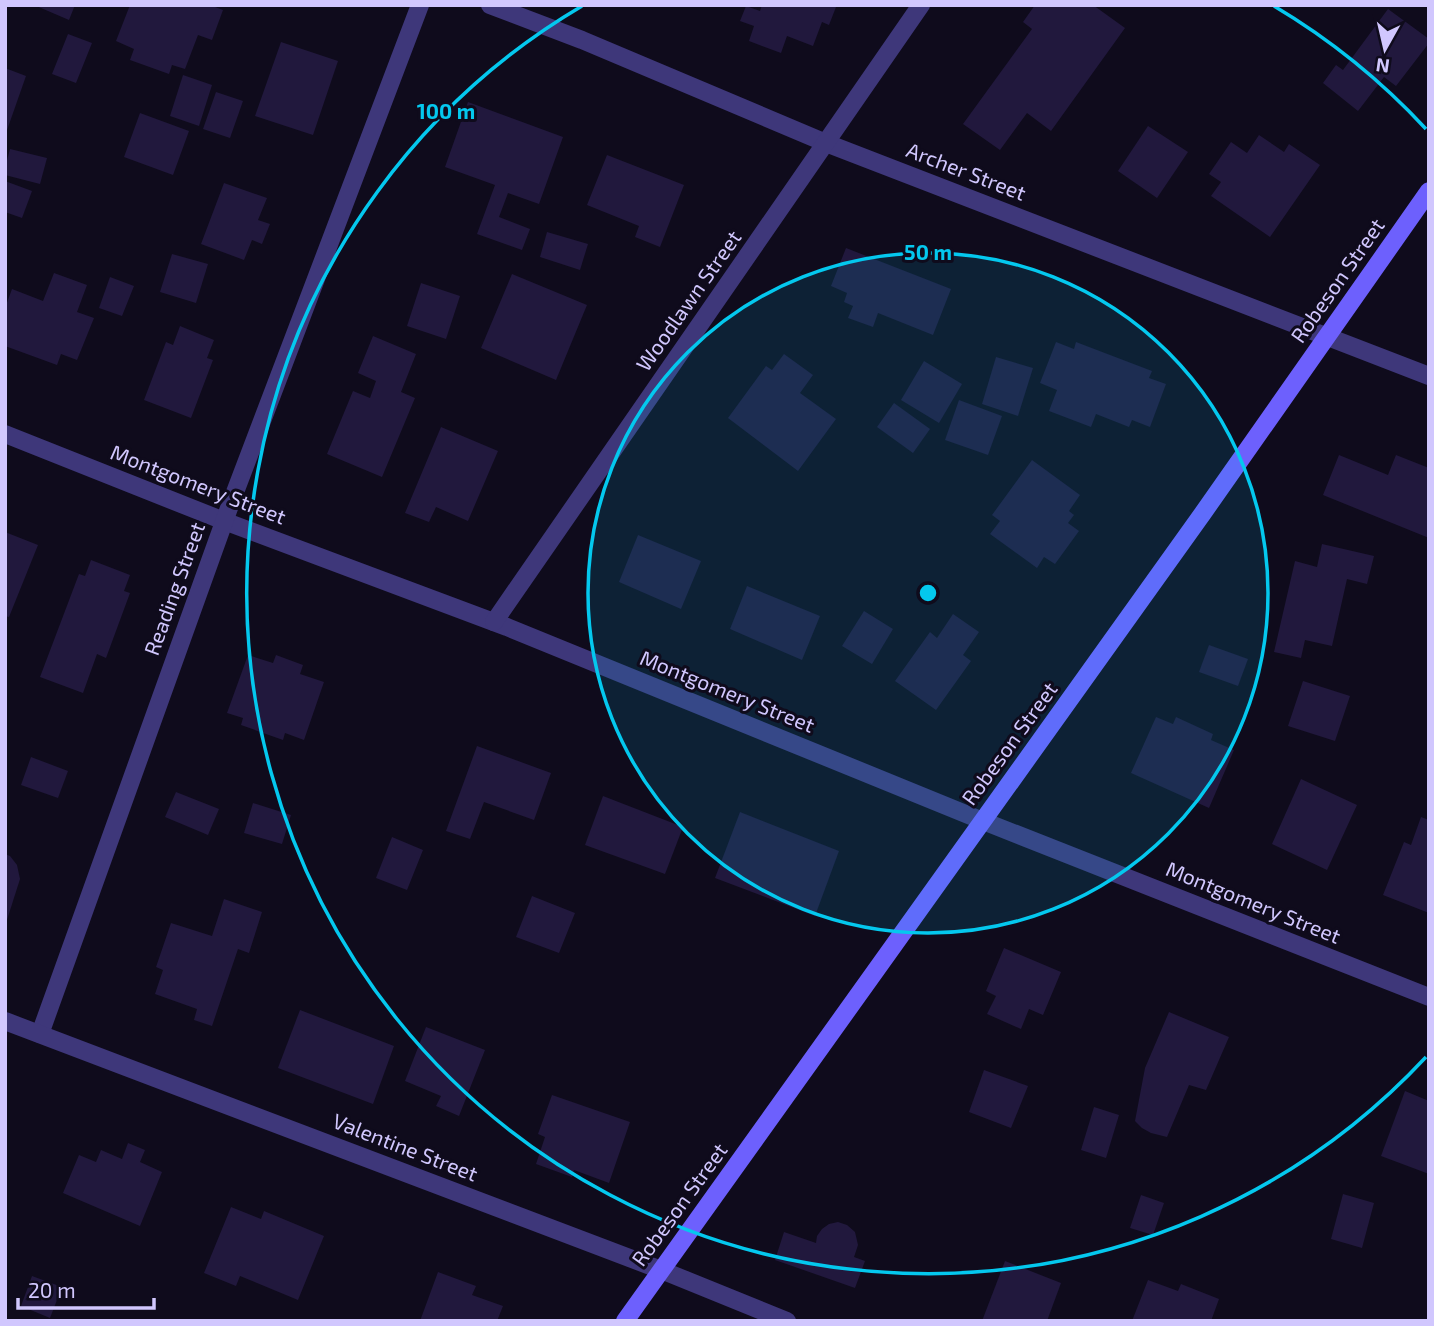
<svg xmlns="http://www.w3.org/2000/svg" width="1434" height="1326" font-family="'Exo 2',sans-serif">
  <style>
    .building { fill: #21183d }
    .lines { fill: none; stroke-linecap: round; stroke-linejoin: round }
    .minor { stroke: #3e377a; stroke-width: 18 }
    .tertiary { stroke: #3e377a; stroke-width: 18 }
    .secondary { stroke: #6d60fd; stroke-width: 18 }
    .ring { fill: none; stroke: #04c8ee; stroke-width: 3.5 }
    .labels { text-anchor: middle; stroke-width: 6; stroke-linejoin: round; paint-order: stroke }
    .street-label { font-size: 21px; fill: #d1c7fe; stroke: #0f0b1c }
    .centre { fill: #04c8ee; stroke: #0f0b1c; stroke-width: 3.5 }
    .ring-label { font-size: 21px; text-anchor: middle; font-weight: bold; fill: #04c8ee; stroke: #0f0b1c; stroke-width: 6; stroke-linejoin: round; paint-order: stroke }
  </style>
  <rect width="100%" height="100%" fill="#0f0b1c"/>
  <g class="building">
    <path d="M 34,5 L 75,5 L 69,20 Z"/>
    <path d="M 130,5 L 210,5 L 223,10 L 212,40 L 198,35 L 185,69 L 172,65 L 169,74 L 130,60 L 134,49 L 116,41 Z"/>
    <path d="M 762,5 L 832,5 L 836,7 L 829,25 L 822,22 L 813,46 L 787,36 L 781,53 L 749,41 L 754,26 L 740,21 L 746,6 L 760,11 Z"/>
    <path d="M 1035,5 L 1093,5 L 1125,28 L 1051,131 L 1027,113 L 1000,150 L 963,124 L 1032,29 L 1023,22 Z"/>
    <path d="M 1388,9 L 1429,39 L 1429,43 L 1396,86 L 1384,77 L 1358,111 L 1323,83 L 1336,65 L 1343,70 Z"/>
    <path d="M 68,34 L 92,43 L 76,83 L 52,74 Z"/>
    <path d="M 281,42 L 338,61 L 313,135 L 255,116 Z"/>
    <path d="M 5,68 L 26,76 L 6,133 L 5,133 Z"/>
    <path d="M 183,75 L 212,85 L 199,126 L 170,116 Z"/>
    <path d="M 216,92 L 243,101 L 230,138 L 203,129 Z"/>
    <path d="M 468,102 L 563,137 L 539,204 L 508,193 L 499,217 L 530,229 L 522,250 L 477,234 L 495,185 L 445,167 Z"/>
    <path d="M 140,113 L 189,131 L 173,175 L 124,157 Z"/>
    <path d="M 1148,126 L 1188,152 L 1157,198 L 1118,171 Z"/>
    <path d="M 1259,135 L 1284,152 L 1289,144 L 1320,165 L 1270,237 L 1211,196 L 1221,182 L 1209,174 L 1231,142 L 1247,153 Z"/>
    <path d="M 10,149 L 47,158 L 40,184 L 5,175 L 5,168 Z"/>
    <path d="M 607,155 L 684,185 L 660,247 L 635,237 L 639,226 L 587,205 Z"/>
    <path d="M 5,181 L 32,191 L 22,218 L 5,212 Z"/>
    <path d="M 224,183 L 267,198 L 258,220 L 270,224 L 262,244 L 252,240 L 244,260 L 201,244 Z"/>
    <path d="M 547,232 L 588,244 L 580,270 L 540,257 Z"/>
    <path d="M 846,248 L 951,289 L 933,335 L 878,313 L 873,327 L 848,318 L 853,306 L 844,302 L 847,293 L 831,286 Z"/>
    <path d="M 172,254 L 208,264 L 196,303 L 160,292 Z"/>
    <path d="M 54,273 L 87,285 L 77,312 L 94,318 L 77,360 L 61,354 L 57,365 L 5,346 L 5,308 L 12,289 L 43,301 Z"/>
    <path d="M 512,274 L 587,305 L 556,380 L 481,348 Z"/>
    <path d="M 110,277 L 134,286 L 122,316 L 99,308 Z"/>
    <path d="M 421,283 L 460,296 L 446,339 L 407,326 Z"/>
    <path d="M 180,326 L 214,340 L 207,358 L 213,360 L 191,418 L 144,400 L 166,342 L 173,345 Z"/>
    <path d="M 373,336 L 416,354 L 401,392 L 415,398 L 382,477 L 327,454 L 353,391 L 370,398 L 376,381 L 358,373 Z"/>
    <path d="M 1056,342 L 1074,349 L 1076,342 L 1152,371 L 1149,378 L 1166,384 L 1150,427 L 1132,420 L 1129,427 L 1096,414 L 1091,427 L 1049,411 L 1057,390 L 1040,383 Z"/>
    <path d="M 784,354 L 813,375 L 800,393 L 836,419 L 798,471 L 728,418 L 766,366 L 772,370 Z"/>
    <path d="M 996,357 L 1033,368 L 1018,416 L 982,404 Z"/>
    <path d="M 924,361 L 962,384 L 939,423 L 901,400 Z"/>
    <path d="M 959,400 L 1002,416 L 988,455 L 945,440 Z"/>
    <path d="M 894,403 L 930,429 L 913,453 L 877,427 Z"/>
    <path d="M 441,427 L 498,451 L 468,521 L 436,507 L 429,522 L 405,513 Z"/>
    <path d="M 1339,455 L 1388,475 L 1396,455 L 1429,468 L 1429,538 L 1323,495 Z"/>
    <path d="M 1032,460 L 1080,495 L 1069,511 L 1074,515 L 1068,523 L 1079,531 L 1055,564 L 1044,557 L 1037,568 L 990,534 L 1000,521 L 992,515 Z"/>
    <path d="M 5,532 L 38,545 L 9,617 L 5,616 Z"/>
    <path d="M 638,535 L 701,561 L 681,609 L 619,582 Z"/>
    <path d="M 1322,544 L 1374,556 L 1367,584 L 1347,579 L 1332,646 L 1305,640 L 1301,658 L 1274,652 L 1295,561 L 1317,567 Z"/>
    <path d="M 91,560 L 130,575 L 124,591 L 130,593 L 106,658 L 97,654 L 83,693 L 40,677 L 79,574 L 85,576 Z"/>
    <path d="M 747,586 L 820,616 L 802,660 L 730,629 Z"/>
    <path d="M 864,611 L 893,629 L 872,664 L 842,646 Z"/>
    <path d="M 953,614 L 979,632 L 963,655 L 971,661 L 936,710 L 895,681 L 930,632 L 937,638 Z"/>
    <path d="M 1209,645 L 1248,659 L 1238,686 L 1199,672 Z"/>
    <path d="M 248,655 L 273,663 L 276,655 L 303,665 L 300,674 L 324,682 L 304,740 L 285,733 L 283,740 L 241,725 L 243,718 L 227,713 Z"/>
    <path d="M 1303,681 L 1350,696 L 1335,741 L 1288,726 Z"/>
    <path d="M 1156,717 L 1173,724 L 1176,717 L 1213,734 L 1211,740 L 1234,750 L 1209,808 L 1131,773 Z"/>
    <path d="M 477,746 L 551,773 L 534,820 L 484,802 L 470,839 L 446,831 Z"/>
    <path d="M 31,757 L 68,771 L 58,798 L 21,785 Z"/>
    <path d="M 1301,779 L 1357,805 L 1327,870 L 1272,844 Z"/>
    <path d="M 176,792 L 219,809 L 208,835 L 165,817 Z"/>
    <path d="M 603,796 L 683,827 L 665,874 L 585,845 Z"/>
    <path d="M 253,803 L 291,815 L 282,844 L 244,833 Z"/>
    <path d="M 740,812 L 839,851 L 815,916 L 715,878 Z"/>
    <path d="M 1421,817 L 1429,820 L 1429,913 L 1383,895 L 1404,842 L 1411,845 Z"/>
    <path d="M 392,837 L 423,850 L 407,890 L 376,878 Z"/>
    <path d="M 5,854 L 10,856 L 17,865 L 20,879 L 6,923 Z"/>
    <path d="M 532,896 L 575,913 L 559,953 L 516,937 Z"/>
    <path d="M 224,899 L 262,912 L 249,953 L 238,949 L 212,1026 L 194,1020 L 197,1009 L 155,994 L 163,970 L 156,967 L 171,923 L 212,936 Z"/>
    <path d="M 1004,948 L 1061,972 L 1043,1015 L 1029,1009 L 1021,1029 L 987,1014 L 996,996 L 986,991 Z"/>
    <path d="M 300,1010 L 394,1046 L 373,1104 L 278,1068 Z"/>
    <path d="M 1169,1012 L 1229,1037 L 1206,1090 L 1189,1085 L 1167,1137 L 1151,1133 L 1142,1128 L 1135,1121 L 1145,1068 Z"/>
    <path d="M 426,1027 L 485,1050 L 459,1116 L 436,1106 L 441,1096 L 405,1081 Z"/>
    <path d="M 984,1070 L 1028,1086 L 1011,1128 L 969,1112 Z"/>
    <path d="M 1405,1091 L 1429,1101 L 1429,1174 L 1381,1156 Z"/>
    <path d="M 552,1095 L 630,1122 L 609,1183 L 574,1170 L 572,1177 L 536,1164 L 545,1137 L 538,1134 Z"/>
    <path d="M 1094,1107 L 1119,1115 L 1106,1158 L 1081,1150 Z"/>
    <path d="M 128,1143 L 145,1150 L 140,1162 L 162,1172 L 140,1226 L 63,1193 L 79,1155 L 96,1162 L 101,1150 L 122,1159 Z"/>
    <path d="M 1343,1194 L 1374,1203 L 1362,1248 L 1331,1239 Z"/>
    <path d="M 1141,1195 L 1164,1203 L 1153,1235 L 1130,1228 Z"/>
    <path d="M 231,1207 L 261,1219 L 264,1211 L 324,1236 L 298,1300 L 240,1276 L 236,1286 L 204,1273 Z"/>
    <path d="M 838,1222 L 847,1225 L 855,1232 L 858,1245 L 854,1257 L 865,1261 L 855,1288 L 775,1260 L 784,1232 L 816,1243 L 817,1236 L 822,1229 L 829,1224 Z"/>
    <path d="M 1005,1261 L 1061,1283 L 1047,1321 L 982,1321 Z"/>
    <path d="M 438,1272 L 476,1286 L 472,1295 L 503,1306 L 497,1321 L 420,1321 Z"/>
    <path d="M 32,1276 L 62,1287 L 50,1318 L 21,1306 Z"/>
    <path d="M 1148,1280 L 1178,1291 L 1181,1284 L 1219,1299 L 1211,1321 L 1132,1321 Z"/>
  </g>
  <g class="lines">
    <g class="minor">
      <path d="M 490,5 L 582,40 L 826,143 L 1429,376"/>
      <path d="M 5,434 L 224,521 L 507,627 L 983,821 L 1429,997"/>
      <path d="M 494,622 L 921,5"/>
      <path d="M 40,1034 L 229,508 L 420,5"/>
      <path d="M 661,1270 L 787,1321"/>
    </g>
    <path class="tertiary" d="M 5,1021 L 661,1270"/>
    <path class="secondary" d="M 625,1321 L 1203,513 L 1429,191"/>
  </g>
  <circle cx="928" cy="593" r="340" fill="#04c8ee" fill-opacity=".12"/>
  <g class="ring">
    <circle cx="928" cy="593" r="340"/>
    <path d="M1426 1057A681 681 0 1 1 582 6M1274 6A681 681 0 0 1 1426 129"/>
  </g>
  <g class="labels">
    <g class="street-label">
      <text transform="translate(966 172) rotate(21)" y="7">Archer Street</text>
      <text transform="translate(1338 281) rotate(-55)" y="7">Robeson Street</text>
      <text transform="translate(689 301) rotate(-55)" y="7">Woodlawn Street</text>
      <text transform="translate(198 485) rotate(21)" y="7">Montgomery Street</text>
      <text transform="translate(175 589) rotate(-70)" y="7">Reading Street</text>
      <text transform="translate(727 692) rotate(22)" y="7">Montgomery Street</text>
      <text transform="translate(1010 744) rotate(-54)" y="7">Robeson Street</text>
      <text transform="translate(1253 903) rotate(22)" y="7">Montgomery Street</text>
      <text transform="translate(405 1148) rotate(21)" y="7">Valentine Street</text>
      <text transform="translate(680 1205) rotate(-54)" y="7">Robeson Street</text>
    </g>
  </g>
  <circle cx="928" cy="593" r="10" class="centre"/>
  <g class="ring-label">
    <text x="446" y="119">100 m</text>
    <text x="928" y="260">50 m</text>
  </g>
  <rect width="1434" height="1326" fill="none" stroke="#d1c7fe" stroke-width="14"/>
  <g transform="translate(1385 49) rotate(188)" stroke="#0f0b1c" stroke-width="5" paint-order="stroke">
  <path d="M0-5L12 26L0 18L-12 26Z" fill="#d1c7fe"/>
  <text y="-10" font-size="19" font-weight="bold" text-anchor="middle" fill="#d1c7fe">N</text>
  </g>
  <path d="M18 1298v10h136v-10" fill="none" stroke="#d1c7fe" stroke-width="3.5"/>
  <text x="28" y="1298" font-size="21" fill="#d1c7fe" stroke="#0f0b1c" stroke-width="5" paint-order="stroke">20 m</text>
</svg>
